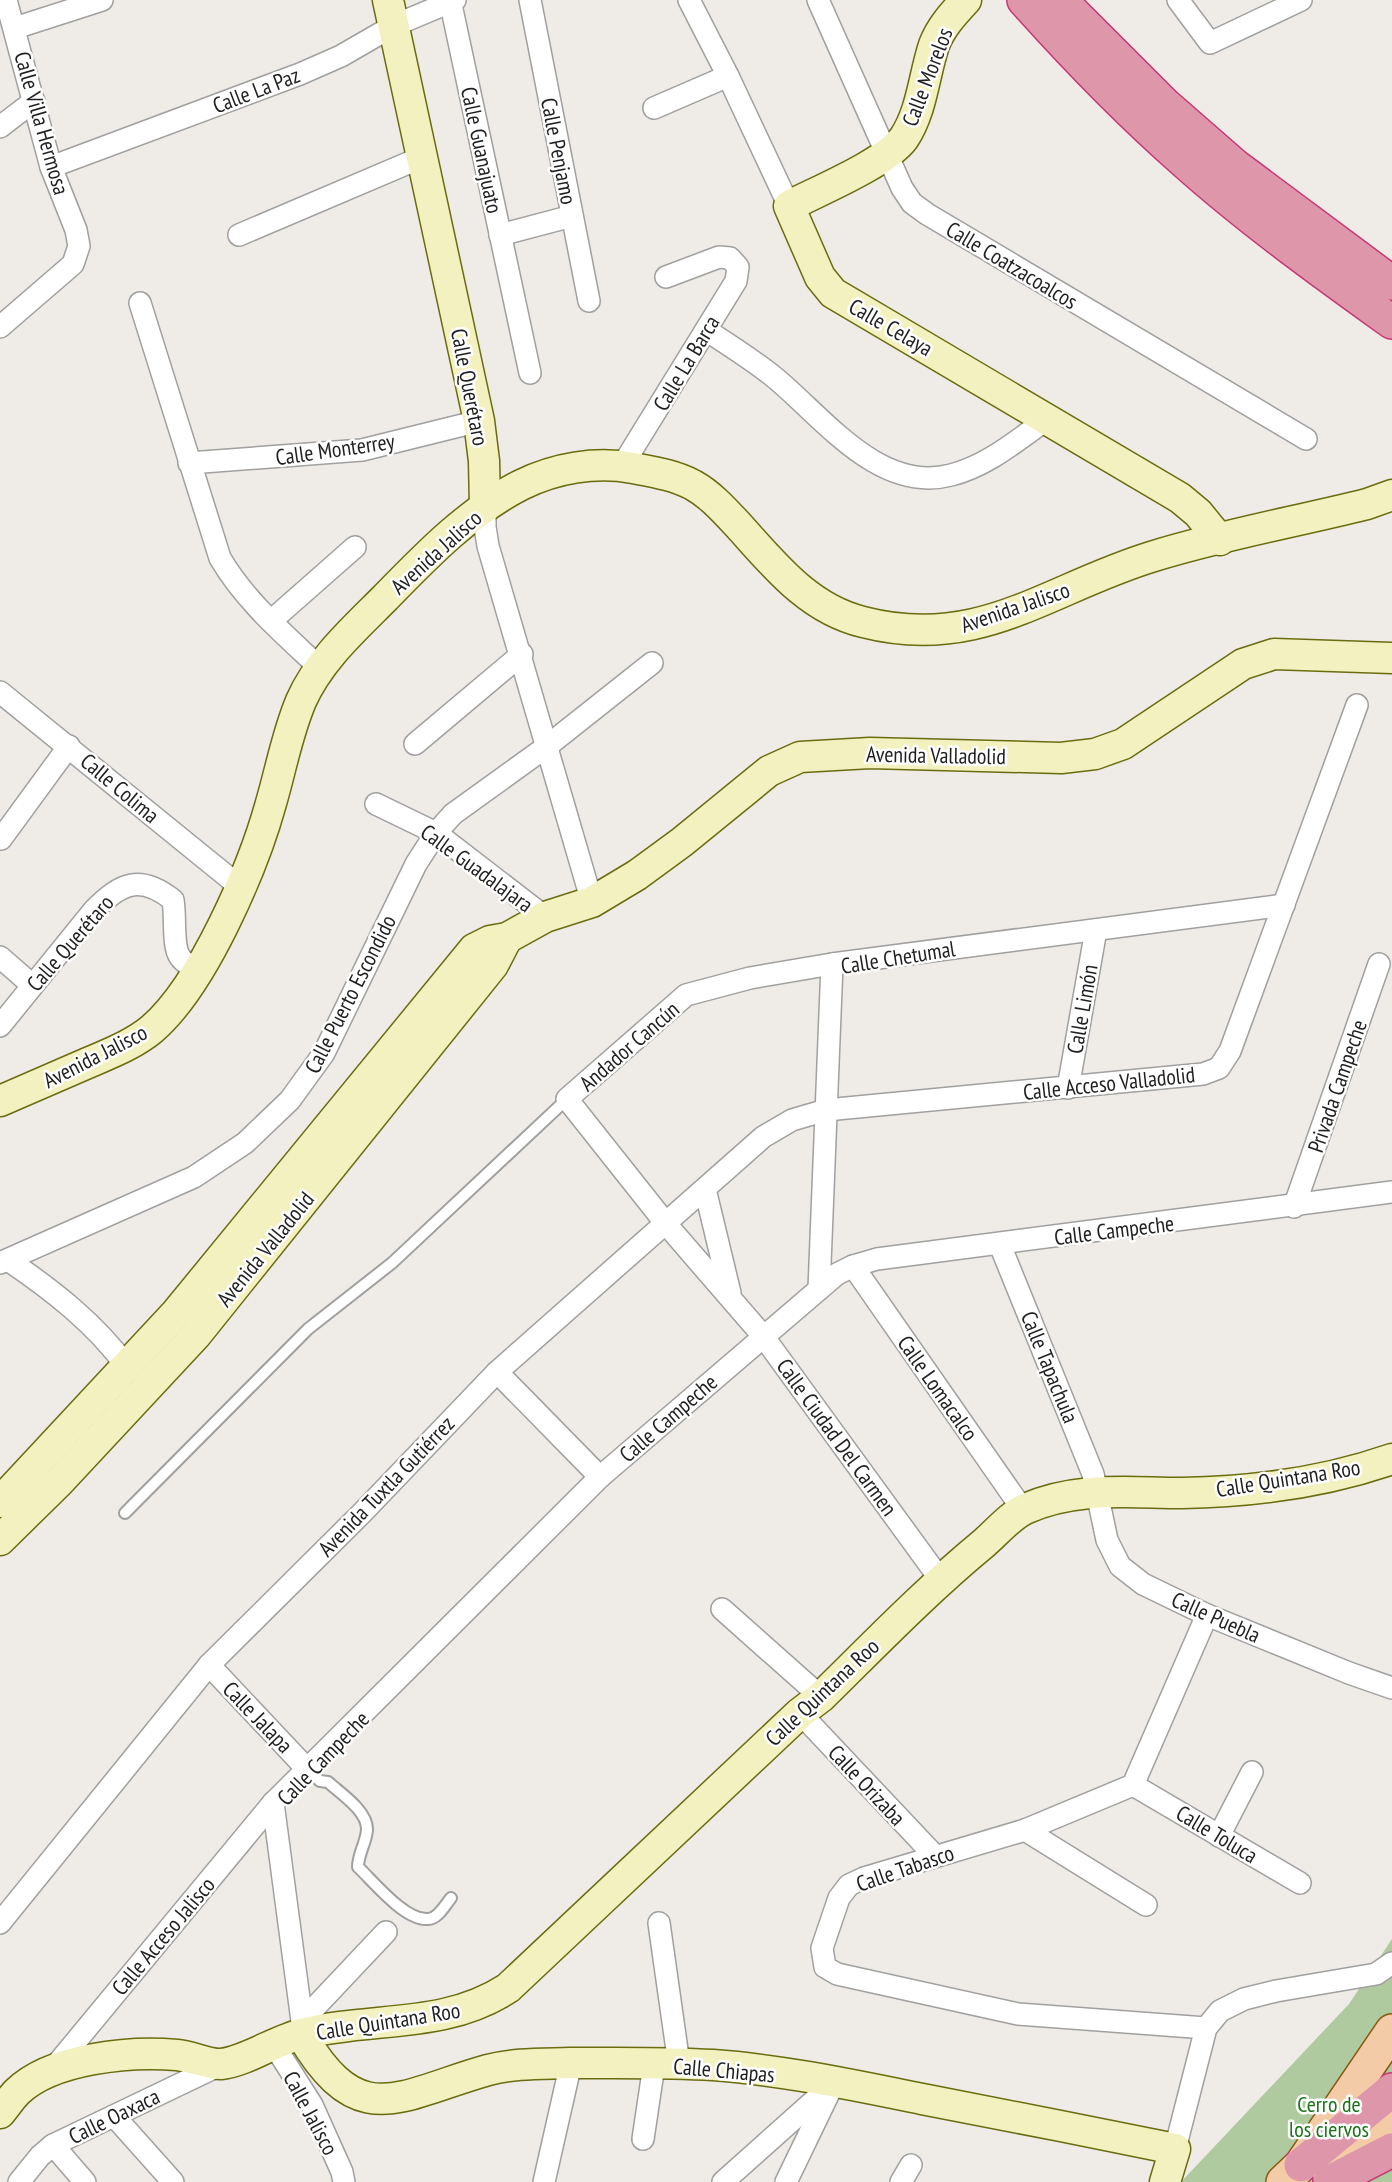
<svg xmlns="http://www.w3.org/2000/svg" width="1392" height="2182" font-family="'PT Sans Narrow',sans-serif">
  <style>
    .forest { fill: #afca9f }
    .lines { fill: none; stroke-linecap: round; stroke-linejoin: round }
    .lane-casing { stroke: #a0a0a0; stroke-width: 14 }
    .street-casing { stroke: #a0a0a0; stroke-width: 24 }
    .secondary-casing { stroke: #6a6c10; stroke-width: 33 }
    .primary-casing { stroke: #8a560f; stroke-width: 36 }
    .highway-casing { stroke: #c93676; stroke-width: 36 }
    .lane { stroke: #fff; stroke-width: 10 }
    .street { stroke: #fff; stroke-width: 21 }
    .secondary { stroke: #f3f1bf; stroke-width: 30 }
    .primary { stroke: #f3cba7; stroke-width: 33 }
    .highway { stroke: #de96aa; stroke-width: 33 }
    .labels { text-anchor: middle; stroke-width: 5; stroke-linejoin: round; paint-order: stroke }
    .street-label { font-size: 22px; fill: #1f1f1f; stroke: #fff }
    .park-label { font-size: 22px; fill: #187317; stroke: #fff }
  </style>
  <rect width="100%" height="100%" fill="#efebe6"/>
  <path class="forest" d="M 1392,1939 L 1392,2182 L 1181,2182 L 1349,2004 Z"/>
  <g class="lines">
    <g class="lane-casing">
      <g id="lane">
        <path d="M 125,1513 L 308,1329 L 392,1263 L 567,1099"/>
        <path d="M 307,1769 L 320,1781 L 328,1782 C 340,1793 368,1811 367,1830 C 366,1843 358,1854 358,1867 C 374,1882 405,1921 428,1919 C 438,1919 445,1905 451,1898"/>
      </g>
    </g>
    <g class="street-casing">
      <g id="street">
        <path d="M 450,0 L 530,373"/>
        <path d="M 530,0 L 589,301"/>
        <path d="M 689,0 L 728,76 L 789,206"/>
        <path d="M 818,0 L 902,188 L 912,203 L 927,214 L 1306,439"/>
        <path d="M 1178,0 L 1210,43 L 1301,0"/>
        <path d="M 15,28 L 102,0"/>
        <path d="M 654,108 L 728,76"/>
        <path d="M 0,127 L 34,101"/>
        <path d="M 51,167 L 300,74 L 341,56 L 393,26 L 455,0"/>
        <path d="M 239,235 L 420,158"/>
        <path d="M 500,235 L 572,216"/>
        <path d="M 140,303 L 220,558 C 245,601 284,634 320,668"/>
        <path d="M 0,327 L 73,264 L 79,246 L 76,230 L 51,167 L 6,0"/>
        <path d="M 706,330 C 729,345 753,360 774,377 C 823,417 879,494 951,475 C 987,466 1016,441 1046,420"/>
        <path d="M 189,463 L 362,450 L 479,421"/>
        <path d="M 622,466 L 736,281 L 738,267 L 730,258 L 719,257 L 666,277"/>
        <path d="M 485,507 L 485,527 L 488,546 L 592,902"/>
        <path d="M 271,621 L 355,547"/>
        <path d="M 0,692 L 239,886"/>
        <path d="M 415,744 L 522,654"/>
        <path d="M 376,804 L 436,833 L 545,917"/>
        <path d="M 1,839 L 69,746"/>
        <path d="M 0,957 L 32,985"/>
        <path d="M 0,1026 L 94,910 C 121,883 140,874 173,900 C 176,916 172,946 180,957 C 184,963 193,968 199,973"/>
        <path d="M 1068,1088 L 1096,930"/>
        <path d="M 705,1189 L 730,1293"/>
        <path d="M 1294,1207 L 1379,964"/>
        <path d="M 1000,1245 L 1093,1474 L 1107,1540 L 1120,1566 L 1143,1584 L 1207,1615 L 1349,1673 L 1392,1688"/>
        <path d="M 8,1260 C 52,1290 95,1323 127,1367"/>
        <path d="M 0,1263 L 194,1177 L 245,1143 L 290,1100 L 324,1053 L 416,864 L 436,833 L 453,814 L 546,747 L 652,663"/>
        <path d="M 853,1266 L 1023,1510"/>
        <path d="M 819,1289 L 832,964"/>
        <path d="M 497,1372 L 600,1477"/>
        <path d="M 940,1579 L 763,1336 L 667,1225 L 567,1099 L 686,995 L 750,978 L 832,964 L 1284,905"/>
        <path d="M 722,1609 L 821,1697"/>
        <path d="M 209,1665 L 307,1769"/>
        <path d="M 800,1713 L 935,1856"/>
        <path d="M 1133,1785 L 1300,1883"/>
        <path d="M 273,1803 L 302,2021 L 301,2034"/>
        <path d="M 1025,1830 L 1146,1905"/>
        <path d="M 1219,1836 L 1252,1772"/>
        <path d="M 0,1923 L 209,1665 L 362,1513 L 497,1372 L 763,1137 L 792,1120 L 826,1110 L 1203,1074 L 1219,1068 L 1230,1051 L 1357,705"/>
        <path d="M 659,1923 L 679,2064"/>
        <path d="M 302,2021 L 386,1932"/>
        <path d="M 1206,2028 L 1018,2014 L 837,1974 L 825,1967 L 822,1948 L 839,1898 L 849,1885 L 864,1878 L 1025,1830 L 1133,1785 L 1207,1615"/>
        <path d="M 274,2045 L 312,2105 L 342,2172 L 344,2182"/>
        <path d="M 53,2069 L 273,1803 L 600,1477 L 837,1274 L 853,1266 L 877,1259 L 1392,1192"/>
        <path d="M 115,2117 L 173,2182"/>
        <path d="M 643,2139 L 654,2065"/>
        <path d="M 53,2145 L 85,2182"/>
        <path d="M 1175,2149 L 1206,2028 L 1220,2011 L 1244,1999 L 1276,1991 L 1376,1974 L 1392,1963"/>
        <path d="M 19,2182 L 40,2156 L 53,2145 L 220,2065"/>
        <path d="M 544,2182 L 571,2063"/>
        <path d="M 723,2182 L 835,2082"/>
        <path d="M 786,2182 L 829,2093"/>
        <path d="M 901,2182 L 911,2165"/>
      </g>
    </g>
    <g class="secondary-casing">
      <g id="secondary">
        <path d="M 388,0 L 479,421 L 484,461 L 485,507"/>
        <path d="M 966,0 C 953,14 941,27 934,45 C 924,75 922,111 904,138 C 886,163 818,191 789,206 L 820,277 L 833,293 L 1180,498 L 1198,513 L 1220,540"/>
        <path d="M 0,1101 C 30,1088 60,1075 90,1062 C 111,1053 134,1044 152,1029 C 203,985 253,868 271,803 C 281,769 287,734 301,701 C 319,660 354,629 385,598 C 426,556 468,512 521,485 C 555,468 596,461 633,468 C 654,472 674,475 693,485 C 711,495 725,511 739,526 C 775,566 809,609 863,622 C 979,652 1047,589 1151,557 C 1221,535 1295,522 1367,504 L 1392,495"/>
        <path d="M 0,1502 L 176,1313 L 474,949 L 490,941 L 507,938 L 545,917 L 592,902 L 637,875 L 682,842 L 769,771 L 800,757 L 870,753 L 1061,758 L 1095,754 L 1123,744 L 1243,664 L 1274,654 L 1392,658"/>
        <path d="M 0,1540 L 59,1482 L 196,1335 L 493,965 L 507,938"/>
        <path d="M 301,2034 C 359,2134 399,2095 488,2070 C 514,2063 543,2064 570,2063 C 617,2063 666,2062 713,2065 C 783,2070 853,2085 922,2099 C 1006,2115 1091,2132 1175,2149 L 1165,2182"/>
        <path d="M 0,2113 C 6,2106 11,2098 17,2092 C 52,2058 130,2051 177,2055 C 190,2056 211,2065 221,2064 C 247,2061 276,2040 302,2034 C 373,2016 443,2030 508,1988 L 800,1713 L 821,1697 C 874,1645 926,1591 983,1544 C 996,1533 1010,1516 1025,1509 C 1076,1486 1128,1493 1182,1493 C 1251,1492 1326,1482 1392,1459"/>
      </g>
    </g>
    <g class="primary-casing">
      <g id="primary">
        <path d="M 1330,2177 L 1392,2121"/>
        <path d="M 1283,2182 L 1301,2165 L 1392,2031"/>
      </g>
    </g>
    <g class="highway-casing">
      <g id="highway">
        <path d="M 1024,0 C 1074,56 1127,111 1184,161 C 1249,219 1321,271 1392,322"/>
        <path d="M 1060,0 L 1164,104 L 1235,166 L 1392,283"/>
        <path d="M 1301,2165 L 1392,2090"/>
        <path d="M 1330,2182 L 1392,2150"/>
      </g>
    </g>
    <use href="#lane" class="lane"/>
    <use href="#street" class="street"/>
    <use href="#secondary" class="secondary"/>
    <use href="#primary" class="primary"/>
    <use href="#highway" class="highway"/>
  </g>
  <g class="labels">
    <g class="street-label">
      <text transform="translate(927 77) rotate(-69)" y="8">Calle Morelos</text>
      <text transform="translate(256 90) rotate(-21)" y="8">Calle La Paz</text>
      <text transform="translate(42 123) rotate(74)" y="8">Calle Villa Hermosa</text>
      <text transform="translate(482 150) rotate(78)" y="8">Calle Guanajuato</text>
      <text transform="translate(559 151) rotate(79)" y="8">Calle Penjamo</text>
      <text transform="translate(1012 265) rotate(31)" y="8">Calle Coatzacoalcos</text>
      <text transform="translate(891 327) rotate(30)" y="8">Calle Celaya</text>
      <text transform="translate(686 363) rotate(-59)" y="8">Calle La Barca</text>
      <text transform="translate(470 387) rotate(79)" y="8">Calle Querétaro</text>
      <text transform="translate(335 449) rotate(-8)" y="8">Calle Monterrey</text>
      <text transform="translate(436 552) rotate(-42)" y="8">Avenida Jalisco</text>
      <text transform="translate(1015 607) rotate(-19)" y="8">Avenida Jalisco</text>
      <text transform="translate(936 755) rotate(1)" y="8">Avenida Valladolid</text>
      <text transform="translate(120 788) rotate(40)" y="8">Calle Colima</text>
      <text transform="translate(477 868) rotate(36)" y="8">Calle Guadalajara</text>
      <text transform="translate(70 943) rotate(-49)" y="8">Calle Querétaro</text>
      <text transform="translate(898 957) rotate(-9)" y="8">Calle Chetumal</text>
      <text transform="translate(350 994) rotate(-63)" y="8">Calle Puerto Escondido</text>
      <text transform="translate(1082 1009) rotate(-80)" y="8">Calle Limón</text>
      <text transform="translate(629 1046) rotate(-41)" y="8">Andador Cancún</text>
      <text transform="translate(95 1056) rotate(-27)" y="8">Avenida Jalisco</text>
      <text transform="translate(1109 1083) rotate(-6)" y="8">Calle Acceso Valladolid</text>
      <text transform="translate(1337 1086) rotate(-71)" y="8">Privada Campeche</text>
      <text transform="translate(1114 1230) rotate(-7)" y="8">Calle Campeche</text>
      <text transform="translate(265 1249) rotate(-51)" y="8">Avenida Valladolid</text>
      <text transform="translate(1050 1367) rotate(68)" y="8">Calle Tapachula</text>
      <text transform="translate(938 1388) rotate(55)" y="8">Calle Lomacalco</text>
      <text transform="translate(668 1418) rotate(-41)" y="8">Calle Campeche</text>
      <text transform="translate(837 1437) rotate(54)" y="8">Calle Ciudad Del Carmen</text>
      <text transform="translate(1288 1478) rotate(-9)" y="8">Calle Quintana Roo</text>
      <text transform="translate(386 1486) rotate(-46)" y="8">Avenida Tuxtla Gutiérrez</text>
      <text transform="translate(1216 1617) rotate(24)" y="8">Calle Puebla</text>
      <text transform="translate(822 1692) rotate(-43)" y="8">Calle Quintana Roo</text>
      <text transform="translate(258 1717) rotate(46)" y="8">Calle Jalapa</text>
      <text transform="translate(323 1758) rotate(-46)" y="8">Calle Campeche</text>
      <text transform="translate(867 1785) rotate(47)" y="8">Calle Orizaba</text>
      <text transform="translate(1217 1834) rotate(31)" y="8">Calle Toluca</text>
      <text transform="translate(905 1868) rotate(-19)" y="8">Calle Tabasco</text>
      <text transform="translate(163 1936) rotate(-50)" y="8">Calle Acceso Jalisco</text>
      <text transform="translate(388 2021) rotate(-9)" y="8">Calle Quintana Roo</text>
      <text transform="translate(724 2070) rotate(5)" y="8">Calle Chiapas</text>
      <text transform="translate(311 2113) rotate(62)" y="8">Calle Jalisco</text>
      <text transform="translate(114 2116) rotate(-26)" y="8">Calle Oaxaca</text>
    </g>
    <g class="park-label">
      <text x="1329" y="2112">Cerro de<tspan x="1329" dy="25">los ciervos</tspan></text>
    </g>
  </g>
</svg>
